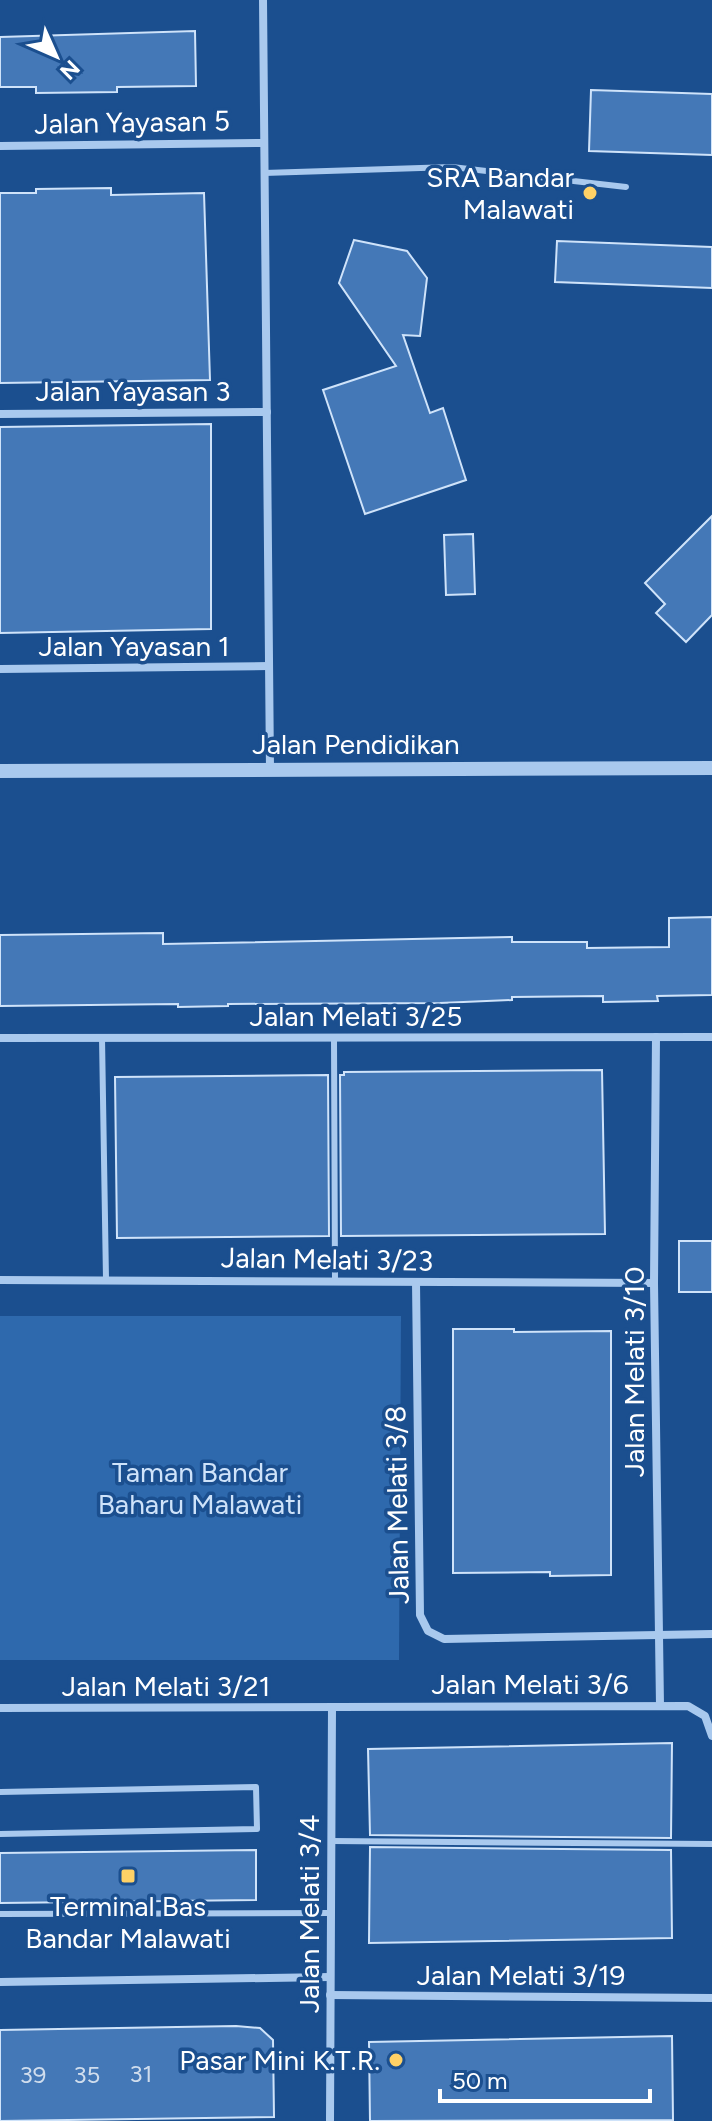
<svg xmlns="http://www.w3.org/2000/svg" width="712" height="2121" font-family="Figtree,sans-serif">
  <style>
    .green { fill: #2e69ad }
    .building { fill: #4478b7; stroke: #cfe3fa; stroke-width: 2 }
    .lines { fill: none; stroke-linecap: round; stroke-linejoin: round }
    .service { stroke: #a9c9ee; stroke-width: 6 }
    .minor { stroke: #a9c9ee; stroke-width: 8 }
    .tertiary { stroke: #a9c9ee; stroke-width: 14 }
    .poi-dot { fill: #ffd166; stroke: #1b4f8f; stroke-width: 3 }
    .labels { text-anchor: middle; stroke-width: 7; stroke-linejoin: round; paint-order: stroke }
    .number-label { font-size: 24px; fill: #d0dded }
    .street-label { font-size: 28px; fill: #fff; stroke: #1b4f8f }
    .poi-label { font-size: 28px; fill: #fff; stroke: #1b4f8f; text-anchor: end }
    .park-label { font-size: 28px; fill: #cfe3fa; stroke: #1b4f8f }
  </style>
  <rect width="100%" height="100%" fill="#1b4f8f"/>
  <path class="green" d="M 0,1316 L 401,1316 L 399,1660 L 0,1660 Z"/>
  <g class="building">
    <path d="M 195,31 L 196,86 L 117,87 L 117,92 L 36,93 L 36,87 L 0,87 L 0,37 Z"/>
    <path d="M 591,90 L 712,94 L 712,155 L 589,151 Z"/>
    <path d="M 111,188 L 111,195 L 204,193 L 210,380 L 0,383 L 0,193 L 36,193 L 36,189 Z"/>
    <path d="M 354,240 L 407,251 L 427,278 L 420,336 L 403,335 L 430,413 L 443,408 L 466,480 L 365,514 L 323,390 L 396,366 L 339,283 Z"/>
    <path d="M 557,241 L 712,247 L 712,288 L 555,282 Z"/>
    <path d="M 211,424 L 211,629 L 0,633 L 0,427 Z"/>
    <path d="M 712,516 L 712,615 L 686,642 L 656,613 L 665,604 L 645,583 Z"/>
    <path d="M 473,534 L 475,594 L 446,595 L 444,535 Z"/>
    <path d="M 712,917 L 712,995 L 657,996 L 658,1001 L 603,1002 L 603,996 L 512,997 L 512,1000 L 440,1003 L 228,1004 L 228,1006 L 178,1007 L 178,1004 L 0,1006 L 0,935 L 163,933 L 163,944 L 512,937 L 512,942 L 587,942 L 587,948 L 669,947 L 669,918 Z"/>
    <path d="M 602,1070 L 605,1234 L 341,1236 L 340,1075 L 344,1075 L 344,1072 Z"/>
    <path d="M 328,1075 L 329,1236 L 117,1238 L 115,1077 Z"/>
    <rect x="679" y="1241" width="33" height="51"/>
    <path d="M 453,1329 L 514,1329 L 514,1332 L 611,1331 L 611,1575 L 550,1576 L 550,1572 L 453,1573 Z"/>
    <path d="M 672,1743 L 671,1838 L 370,1835 L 368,1749 Z"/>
    <path d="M 370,1847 L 671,1850 L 672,1938 L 369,1943 Z"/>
    <path d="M 256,1850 L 256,1900 L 0,1903 L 0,1853 Z"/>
    <path d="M 236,2026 L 260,2028 L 273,2040 L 274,2117 L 0,2121 L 0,2030 Z"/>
    <path d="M 672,2036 L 673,2120 L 370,2121 L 369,2042 Z"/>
  </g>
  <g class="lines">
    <g class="service">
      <path d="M 264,173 L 452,167 L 626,187"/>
      <path d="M 102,1038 L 106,1279"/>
      <path d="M 334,1039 L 335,1281"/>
      <path d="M 0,1792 L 256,1787 L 257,1829 L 0,1834"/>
      <path d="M 331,1841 L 712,1844"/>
      <path d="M 0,1914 L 331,1913"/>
    </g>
    <g class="minor">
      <path d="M 263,0 L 270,770"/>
      <path d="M 0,146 L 264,143"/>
      <path d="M 0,414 L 267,412"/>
      <path d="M 0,669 L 269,666"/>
      <path d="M 656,1037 L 654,1283 L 660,1706"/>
      <path d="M 0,1038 L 712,1037"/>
      <path d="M 0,1280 L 654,1283"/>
      <path d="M 416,1282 L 420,1615 L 428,1631 L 444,1639 L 712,1634"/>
      <path d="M 0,1708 L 688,1706 L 705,1716 L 712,1736"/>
      <path d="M 0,1982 L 330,1977"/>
      <path d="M 330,1995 L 712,1998"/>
      <path d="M 330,2121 L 332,1707"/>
    </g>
    <path class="tertiary" d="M 0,771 L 712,768"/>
  </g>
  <g class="poi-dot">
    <circle cx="590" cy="193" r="8"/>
    <rect x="120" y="1868" width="16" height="16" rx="4"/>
    <circle cx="396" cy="2060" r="8"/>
  </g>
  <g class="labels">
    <g class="number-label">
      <text x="141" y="2082">31</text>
      <text x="33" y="2083">39</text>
      <text x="87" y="2083">35</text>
    </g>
    <g class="street-label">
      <text transform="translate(132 122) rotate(-1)" y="10">Jalan Yayasan 5</text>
      <text x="133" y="401">Jalan Yayasan 3</text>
      <text x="134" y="656">Jalan Yayasan 1</text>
      <text x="356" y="754">Jalan Pendidikan</text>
      <text x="356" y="1026">Jalan Melati 3/25</text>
      <text transform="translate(327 1259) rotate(1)" y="10">Jalan Melati 3/23</text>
      <text transform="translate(634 1372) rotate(-90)" y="10">Jalan Melati 3/10</text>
      <text transform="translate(397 1505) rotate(-91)" y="10">Jalan Melati 3/8</text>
      <text x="530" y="1694">Jalan Melati 3/6</text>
      <text x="166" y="1696">Jalan Melati 3/21</text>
      <text transform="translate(309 1914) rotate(-90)" y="10">Jalan Melati 3/4</text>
      <text x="521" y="1985">Jalan Melati 3/19</text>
    </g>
    <g class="poi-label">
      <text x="574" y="187">SRA Bandar<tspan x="574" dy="32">Malawati</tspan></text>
      <text x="128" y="1916" text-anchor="middle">Terminal Bas<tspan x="128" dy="32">Bandar Malawati</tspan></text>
      <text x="380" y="2070">Pasar Mini K.T.R.</text>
    </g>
    <g class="park-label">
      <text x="200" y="1482">Taman Bandar<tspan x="200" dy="32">Baharu Malawati</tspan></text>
    </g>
  </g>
  <g transform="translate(56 56) rotate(135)" stroke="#1b4f8f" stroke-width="6" paint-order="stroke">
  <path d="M0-6L14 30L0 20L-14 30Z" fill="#ffffff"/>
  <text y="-12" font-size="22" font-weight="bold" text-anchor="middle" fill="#ffffff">N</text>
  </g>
  <path d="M440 2089v12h210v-12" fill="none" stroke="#ffffff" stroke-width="4"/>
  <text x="452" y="2089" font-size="24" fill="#ffffff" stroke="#1b4f8f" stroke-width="6" paint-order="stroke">50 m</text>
</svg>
